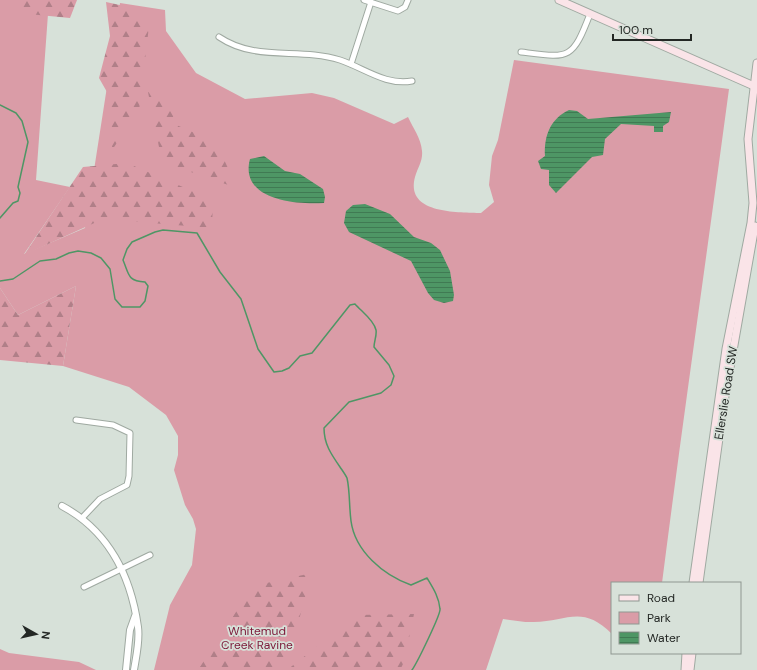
<svg xmlns="http://www.w3.org/2000/svg" width="757" height="670" font-family="'DM Sans',sans-serif">
  <style>
    .green { fill: #da9ca7 }
    .forest { fill: url(#forest-firs) }
    .water { fill: url(#water-rules) }
    .lines { fill: none; stroke-linecap: round; stroke-linejoin: round }
    .stream { stroke: #4e9665; stroke-width: 1.5 }
    .minor-casing { stroke: #9fa9a1; stroke-width: 7 }
    .tertiary-casing { stroke: #9fa9a1; stroke-width: 8 }
    .secondary-casing { stroke: #9fa9a1; stroke-width: 9 }
    .minor { stroke: #fff; stroke-width: 5 }
    .tertiary { stroke: #fff; stroke-width: 6 }
    .secondary { stroke: #fae4e8; stroke-width: 7 }
    .labels { text-anchor: middle; stroke-width: 3.5; stroke-linejoin: round; paint-order: stroke }
    .street-label { font-size: 12px; fill: #232724; stroke: #d7e1d9 }
    .park-label { font-size: 12px; fill: #7c1939; stroke: #d7e1d9 }
  </style>
  <defs>
    <pattern id="forest-firs" width="22" height="20" patternUnits="userSpaceOnUse"><rect width="22" height="20" fill="#da9ca7"/><path d="M5 1l3.5 6h-7zM16 11l3.5 6h-7z" fill="#b07f88"/></pattern>
    <pattern id="water-rules" width="6" height="5" patternUnits="userSpaceOnUse"><rect width="6" height="5" fill="#4e9665"/><path d="M0 2.5h6" fill="none" stroke="#407a53"/></pattern>
  </defs>
  <rect width="100%" height="100%" fill="#d7e1d9"/>
  <g class="green">
    <path d="M 0,0 L 49,0 L 36,180 L 70,187 L 24,254 L 85,228 L 120,3 L 165,10 L 166,31 L 196,73 L 245,99 L 312,93 L 334,98 L 394,124 L 408,117 C 413,128 421,138 422,151 C 423,161 418,167 415,177 C 405,214 457,212 481,213 L 494,202 L 489,185 L 492,156 L 498,140 L 514,60 L 729,89 C 707,254 683,418 662,583 L 612,583 L 612,634 C 581,603 566,623 531,622 C 522,622 512,620 503,619 L 486,670 L 154,670 L 170,605 L 192,565 L 196,529 L 193,519 L 185,505 L 174,470 L 178,455 L 178,436 L 166,415 L 129,387 L 63,366 L 76,286 L 18,315 L 0,288 Z"/>
    <path d="M 0,649 L 9,653 L 79,662 L 96,670 L 0,670 Z"/>
  </g>
  <g class="forest">
    <path d="M 15,0 L 77,0 L 70,18 L 18,13 Z"/>
    <path d="M 106,2 L 138,9 L 149,26 L 139,111 L 112,150 L 111,99 L 99,78 L 110,36 Z"/>
    <path d="M 148,92 L 172,99 L 174,124 L 216,142 L 237,188 L 162,162 Z"/>
    <path d="M 127,163 L 213,200 L 212,228 L 103,219 L 24,255 L 83,167 Z"/>
    <path d="M 76,286 L 63,366 L 0,360 L 0,288 L 18,315 Z"/>
    <path d="M 312,573 L 300,616 L 288,643 L 284,670 L 198,670 L 253,586 Z"/>
    <path d="M 414,614 L 404,662 L 400,670 L 287,670 L 357,615 Z"/>
  </g>
  <g class="water">
    <path d="M 569,110 L 577,111 L 588,119 L 671,112 L 669,122 L 663,126 L 663,132 L 654,132 L 654,126 L 621,124 L 605,139 L 603,155 L 592,157 L 556,193 L 549,185 L 549,170 L 541,169 L 538,161 L 545,156 C 544,136 550,119 569,110 Z"/>
    <path d="M 264,156 L 285,171 L 300,174 L 323,189 L 325,197 L 324,203 C 296,205 239,200 250,159 Z"/>
    <path d="M 365,204 L 390,214 L 414,237 L 431,243 L 440,250 L 450,271 L 454,295 L 453,301 L 444,303 L 434,300 L 428,293 L 411,261 L 349,232 L 344,223 L 346,211 L 353,205 Z"/>
  </g>
  <g class="lines">
    <g class="stream">
      <path d="M 0,105 L 16,113 L 22,121 L 28,142 L 18,187 L 20,193 L 18,201 L 13,203 L 0,218"/>
      <path d="M 0,281 L 13,279 L 40,261 L 56,259 L 69,253 L 78,251 L 91,253 L 101,258 L 110,269 L 115,299 L 122,307 L 140,307 L 145,301 L 148,286 L 145,282 C 127,281 129,274 123,260 L 127,249 L 132,242 L 155,232 L 163,230 L 197,233 L 220,272 L 241,299 L 258,349 L 274,372 L 282,371 L 289,368 L 300,356 L 312,353 L 350,305 L 355,304 C 361,311 374,320 376,330 C 377,335 374,342 374,347 L 389,365 L 394,376 L 391,385 L 381,393 L 349,402 L 324,428 C 324,444 331,454 340,467 C 342,470 345,474 347,478 C 350,491 349,506 351,521 C 355,551 383,575 411,585 L 427,578 C 433,588 439,597 440,609 C 441,614 417,663 412,670"/>
    </g>
    <g class="minor-casing">
      <g id="minor">
        <path d="M 364,0 L 398,11 L 405,7 L 408,0"/>
        <path d="M 219,37 C 256,62 299,47 340,60 C 364,68 386,86 412,81"/>
        <path d="M 521,52 C 569,58 572,61 590,14"/>
        <path d="M 351,64 L 371,2"/>
        <path d="M 76,420 L 113,425 L 130,433 L 129,476 L 127,485 L 100,499 L 82,518"/>
        <path d="M 84,587 L 150,555"/>
      </g>
    </g>
    <g class="tertiary-casing">
      <g id="tertiary">
        <path d="M 62,506 C 109,531 131,577 138,627 C 140,641 136,657 134,670"/>
        <path d="M 126,670 L 130,630 L 135,616"/>
      </g>
    </g>
    <g class="secondary-casing">
      <g id="secondary">
        <path d="M 559,0 L 756,87"/>
        <path d="M 693,583 L 726,349 L 751,223 L 753,203 L 748,139 L 757,63"/>
        <path d="M 699,583 L 724,402 L 755,226"/>
        <path d="M 685,670 L 686,653"/>
        <path d="M 690,670 L 692,653"/>
      </g>
    </g>
    <use href="#minor" class="minor"/>
    <use href="#tertiary" class="tertiary"/>
    <use href="#secondary" class="secondary"/>
  </g>
  <g class="labels">
    <g class="street-label">
      <text transform="translate(726 393) rotate(-81)" y="4">Ellerslie Road SW</text>
    </g>
    <g class="park-label">
      <text x="257" y="635">Whitemud<tspan x="257" dy="14">Creek Ravine</tspan></text>
    </g>
  </g>
  <rect x="611" y="582" width="130" height="72" fill="#d7e1d9" stroke="#8f9791"/>
  <rect x="619" y="595" width="20" height="6" fill="#fae4e8" stroke="#8f9791"/>
  <text x="647" y="602" font-size="12" fill="#232724">Road</text>
  <rect x="619" y="612" width="20" height="12" fill="#da9ca7" stroke="#8f9791"/>
  <text x="647" y="622" font-size="12" fill="#232724">Park</text>
  <rect x="619" y="632" width="20" height="12" fill="url(#water-rules)" stroke="#8f9791"/>
  <text x="647" y="642" font-size="12" fill="#232724">Water</text>
  <g transform="translate(36 634) rotate(98)" stroke="#d7e1d9" stroke-width="3" paint-order="stroke">
  <path d="M0-3L7 15L0 10L-7 15Z" fill="#232724"/>
  <text y="-6" font-size="11" font-weight="bold" text-anchor="middle" fill="#232724">N</text>
  </g>
  <path d="M613 34v6h78v-6" fill="none" stroke="#232724" stroke-width="2"/>
  <text x="619" y="34" font-size="12" fill="#232724" stroke="#d7e1d9" stroke-width="3" paint-order="stroke">100 m</text>
</svg>
